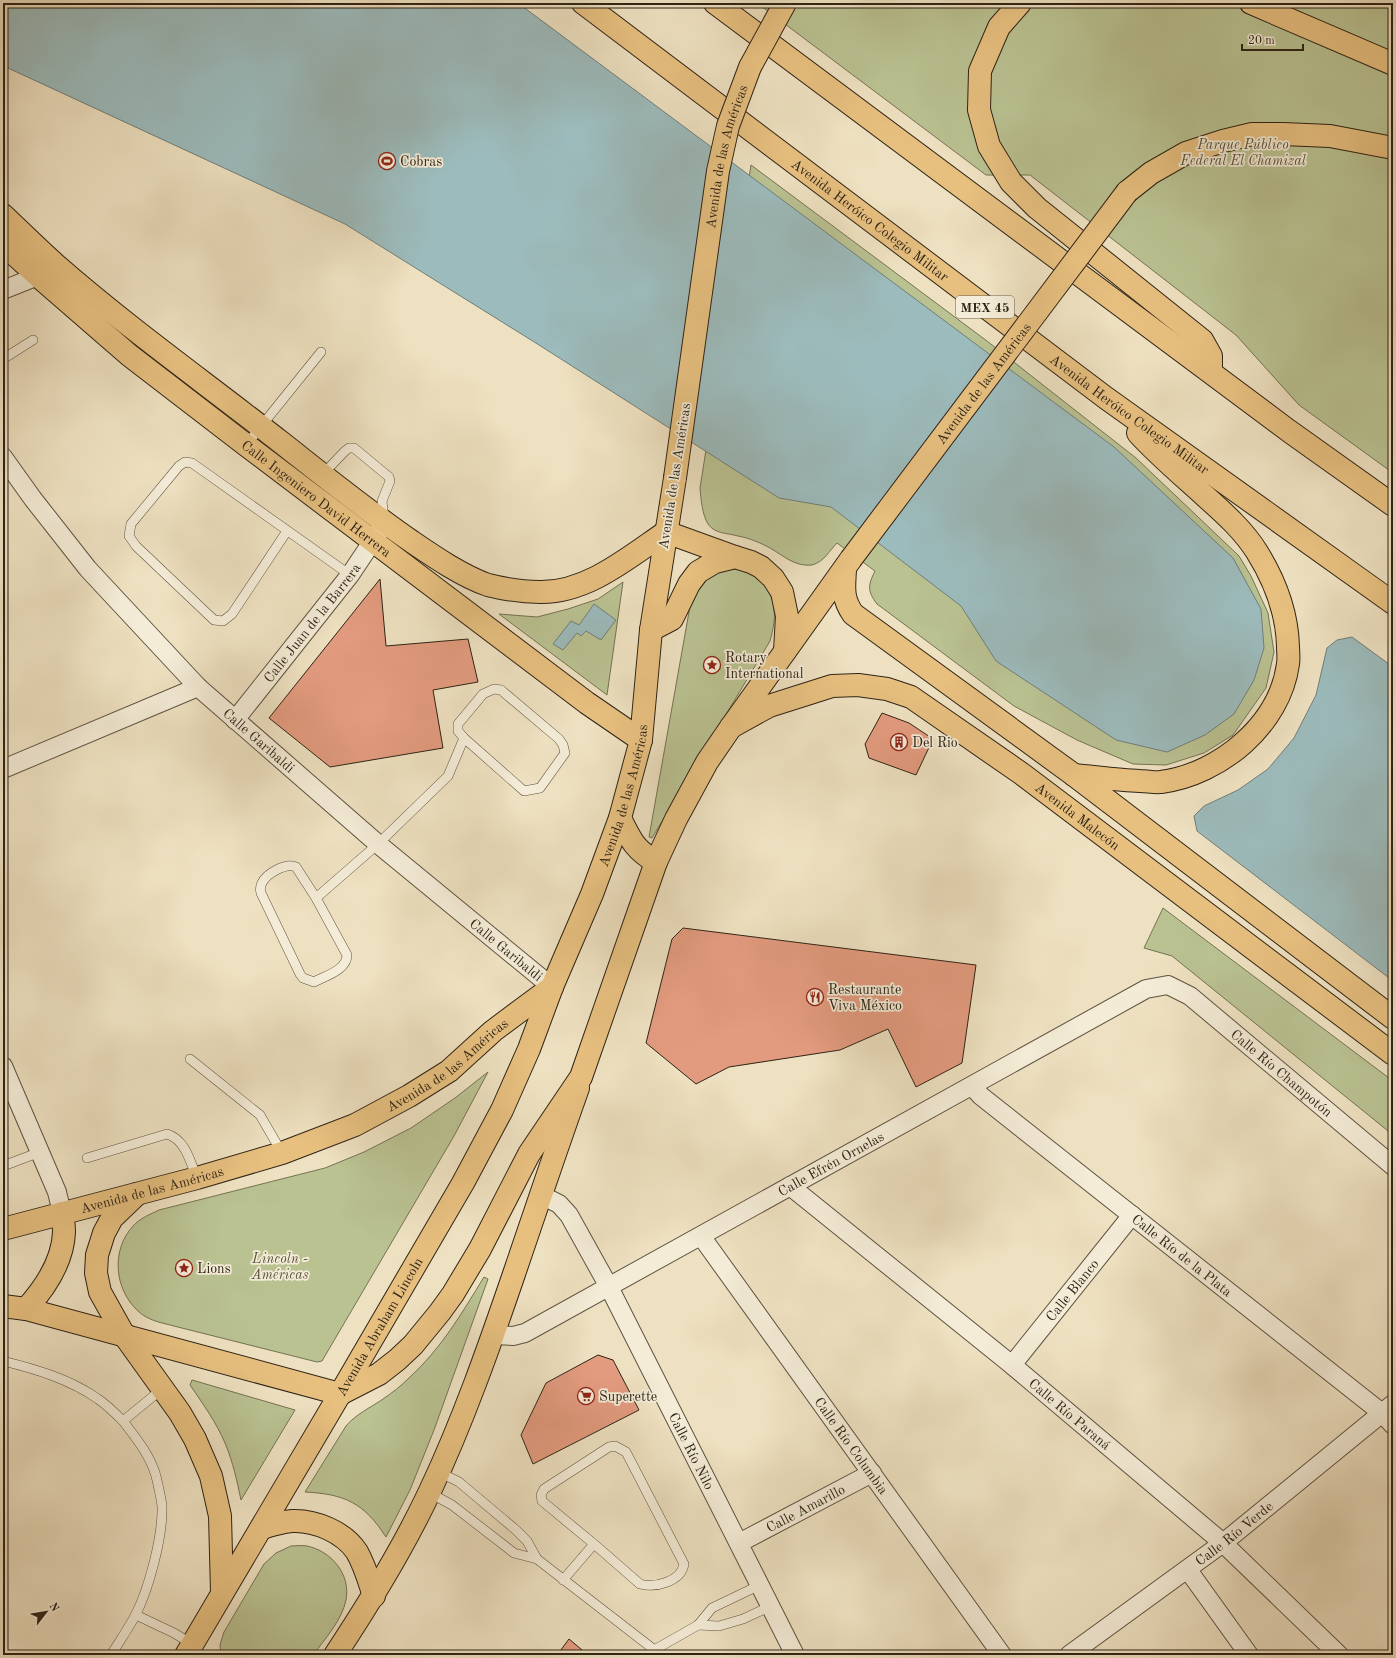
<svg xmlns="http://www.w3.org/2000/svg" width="1396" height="1658" font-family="'Old Standard TT',serif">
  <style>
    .green { fill: #bac292; stroke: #747254 }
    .water { fill: #9cbbbc; stroke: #707e7a }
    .building { fill: #e39b7f; stroke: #2e2316 }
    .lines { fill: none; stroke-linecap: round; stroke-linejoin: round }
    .service-casing { stroke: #5e5241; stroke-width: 10 }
    .minor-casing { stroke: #5e5241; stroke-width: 20 }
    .primary-casing { stroke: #2e2316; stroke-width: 24 }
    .trunk-casing { stroke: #2e2316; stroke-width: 24 }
    .service { stroke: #f4ecd7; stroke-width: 9 }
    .minor { stroke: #f4ecd7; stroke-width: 18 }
    .primary { stroke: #e7c080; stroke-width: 22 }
    .trunk { stroke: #e7c080; stroke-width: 22 }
    .trunk-bridge-casing { stroke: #2e2316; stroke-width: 24; stroke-linecap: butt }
    .trunk-bridge { stroke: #e7c080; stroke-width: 22 }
    .labels { text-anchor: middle; stroke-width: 3.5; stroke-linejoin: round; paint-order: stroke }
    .shield { fill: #f4ecd7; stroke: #695f50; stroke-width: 1 }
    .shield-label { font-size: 13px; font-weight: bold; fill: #2e2316 }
    .park-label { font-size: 14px; font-style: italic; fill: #58533b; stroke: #f4ecd7 }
    .street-label { font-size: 14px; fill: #2e2316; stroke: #f4ecd7 }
    .poi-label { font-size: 14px; fill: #2e2316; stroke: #f4ecd7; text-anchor: start }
  </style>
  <rect width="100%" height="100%" fill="#eee1c1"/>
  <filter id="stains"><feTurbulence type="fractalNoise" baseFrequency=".005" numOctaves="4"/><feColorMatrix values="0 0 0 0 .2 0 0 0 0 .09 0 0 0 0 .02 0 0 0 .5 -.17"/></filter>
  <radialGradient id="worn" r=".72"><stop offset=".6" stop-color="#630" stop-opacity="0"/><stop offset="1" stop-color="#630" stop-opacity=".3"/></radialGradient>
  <g class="green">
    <path d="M 757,3 L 1393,3 L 1393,473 L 1299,405 L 1236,335 L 1030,175 L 986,175 Z"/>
    <path d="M 751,165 L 987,341 L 1136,458 L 1239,556 L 1251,576 L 1268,613 L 1274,652 L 1266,688 L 1233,735 L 1204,753 L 1166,765 L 1133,764 L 1077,740 L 1014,706 L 877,604 C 867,591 868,585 875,571 L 837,543 C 829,551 824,562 812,565 C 795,567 784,556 770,548 C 761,543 749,538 738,536 C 727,533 715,534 708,524 C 702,514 701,499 700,488 Z"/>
    <path d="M 738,569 C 743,571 751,573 755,576 C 778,594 777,616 770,641 L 652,838 L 649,837 L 692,595 C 707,576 713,571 738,569 Z"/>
    <path d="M 623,582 L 607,695 L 499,614 L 537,617 L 568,609 L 598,599 Z"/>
    <path d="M 1163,908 L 1393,1081 L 1393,1135 L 1172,956 L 1144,948 Z"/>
    <path d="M 488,1072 L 454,1136 L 322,1361 L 317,1362 L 162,1323 C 154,1321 144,1317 138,1311 C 114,1289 111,1250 133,1226 C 140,1218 151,1214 159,1210 L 325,1168 L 364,1152 L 411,1128 L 455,1098 Z"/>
    <path d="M 484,1277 L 488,1279 L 434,1430 L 410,1490 L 386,1537 C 364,1503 345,1494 305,1492 L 346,1426 C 356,1414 370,1408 383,1399 C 392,1393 401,1386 409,1378 C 441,1349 462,1313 484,1277 Z"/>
    <path d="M 192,1380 L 295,1410 L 241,1500 C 237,1481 233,1462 225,1443 C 216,1422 203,1404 190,1385 Z"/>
    <path d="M 291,1546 C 296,1546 302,1545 307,1546 C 331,1551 351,1574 346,1600 C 342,1620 325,1639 313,1655 L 221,1655 L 220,1645 L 224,1632 L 264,1564 L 276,1553 Z"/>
  </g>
  <g class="water">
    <path d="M 3,3 L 518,3 L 1114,447 L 1233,558 L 1261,609 L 1264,648 L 1254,680 L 1234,714 L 1205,735 L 1167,752 L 1116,740 L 996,661 L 961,606 L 831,507 L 779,498 L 539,345 L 345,224 L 8,68 L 3,65 Z"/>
    <path d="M 594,604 L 616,620 L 601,640 L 586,631 L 581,636 L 577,633 L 563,650 L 553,644 L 571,621 L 579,625 Z"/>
    <path d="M 1352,637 L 1393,667 L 1393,981 L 1197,831 L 1194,816 L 1204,806 L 1238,790 L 1268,769 L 1294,738 L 1316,695 L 1327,648 L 1337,640 Z"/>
  </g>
  <g class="building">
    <path d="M 380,579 L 386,646 L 468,639 L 478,682 L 433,690 L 443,748 L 330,767 L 269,718 Z"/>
    <path d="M 882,713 L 909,723 L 933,739 L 916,775 L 869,758 L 865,744 Z"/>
    <path d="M 683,928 L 976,965 L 962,1063 L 916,1087 L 888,1029 L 840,1050 L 729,1067 L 696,1084 L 646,1043 L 672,939 Z"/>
    <path d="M 598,1355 L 613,1360 L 639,1410 L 533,1464 L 521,1435 L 546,1383 Z"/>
    <path d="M 569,1639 L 588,1655 L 557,1655 Z"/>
  </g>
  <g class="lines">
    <g class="service-casing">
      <g id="service">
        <path d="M 3,359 L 33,340"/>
        <path d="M 246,445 L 321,352"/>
        <path d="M 322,475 L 345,451 L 349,448 L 354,448 L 389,477 L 390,481 L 382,501 L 384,519"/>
        <path d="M 287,531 L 232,614 L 223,621 L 214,620 L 136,546 L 129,536 L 131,524 L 179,466 L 185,462 L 192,463 L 350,575"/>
        <path d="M 316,898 L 296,867 C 286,862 266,874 262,883 C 260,886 260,889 261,893 L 300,974 L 303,978 L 314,982 C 325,976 347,970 347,955 L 316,898 L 378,844 L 448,776 L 464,738 L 458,731 L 458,724 L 483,694 L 494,689 L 501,690 L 559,739 L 563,745 L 565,753 L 540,788 L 524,791 L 464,738"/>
        <path d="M 190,1059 L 260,1115 L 282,1153"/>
        <path d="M 3,1097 L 14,1092"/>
        <path d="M 87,1158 L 167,1134 C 186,1140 190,1162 197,1178"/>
        <path d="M 3,1166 L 40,1152"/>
        <path d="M 3,1361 C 35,1369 70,1379 98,1399 C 107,1405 115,1413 123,1421 L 162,1389"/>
        <path d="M 439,1472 L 459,1482 L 516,1530 L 527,1541 L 537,1559 L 661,1655"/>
        <path d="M 430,1493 L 452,1505 L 514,1553 L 537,1559"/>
        <path d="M 563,1580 L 594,1544 L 542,1501 L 541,1495 L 544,1489 L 609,1447 L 615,1446 L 626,1452 L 684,1564 C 681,1582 655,1588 640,1584 L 594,1544"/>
        <path d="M 136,1615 L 174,1633 L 192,1644"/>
        <path d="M 698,1625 L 719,1626 L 743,1619 L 771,1606"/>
        <path d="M 656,1649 L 698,1625 L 712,1608 L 760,1585"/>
        <path d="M 111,1655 C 119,1642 128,1629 135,1616 C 149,1589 163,1536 162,1506 C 161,1497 158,1485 156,1476 C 150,1455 136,1438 123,1421"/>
      </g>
    </g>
    <g class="minor-casing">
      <g id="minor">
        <path d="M 3,290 L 38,276 L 48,270"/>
        <path id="s1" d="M 3,457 L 33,499 L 88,569 L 198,687 L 378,844 L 552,987"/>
        <path id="s2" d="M 235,720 L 350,575 L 380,530"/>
        <path d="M 3,769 L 198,687"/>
        <path d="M 3,1066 L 57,1192 L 62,1213"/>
        <path id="s3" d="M 972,1086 L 981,1096 L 1382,1413 L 1393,1425"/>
        <path id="s4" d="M 790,1186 L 1012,1365 L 1223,1543 L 1339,1655"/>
        <path id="s5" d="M 541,1195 L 559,1204 L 569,1215 L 609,1287 L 795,1655"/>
        <path id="s6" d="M 701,1236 L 1002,1655"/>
        <path id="s7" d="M 493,1335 L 513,1336 L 525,1333 L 1146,989 L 1168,985 L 1190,996 L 1393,1166"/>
        <path id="s8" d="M 1012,1365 L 1132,1215"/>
        <path id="s9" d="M 739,1543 L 872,1473"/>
        <path d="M 1188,1570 L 1249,1655"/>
        <path id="s10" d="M 1069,1655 L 1223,1543 L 1393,1404"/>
      </g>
    </g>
    <g class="primary-casing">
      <g id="primary">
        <path id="s11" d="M 583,3 L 1106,398 L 1393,603"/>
        <path d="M 715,3 L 1289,431 L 1393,505"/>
        <path d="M 3,215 C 21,232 38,249 56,265 C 128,328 207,384 282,443 C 324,476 366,510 411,541 C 433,556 462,576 488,585 C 504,589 524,592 540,592 C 587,593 629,557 666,532"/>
        <path id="s12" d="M 3,244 L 38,276 L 129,355 L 246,445 L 587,703 L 641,740"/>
        <path d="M 845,570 C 844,588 842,598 853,614 L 1074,775 L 1393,1018"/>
        <path id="s13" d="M 731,727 L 769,706 L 832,686 L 858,685 L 887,689 L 911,697 L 1022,774 L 1393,1054"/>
        <path d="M 1074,775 C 1096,777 1118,780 1140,781 C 1147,781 1155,783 1161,782 C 1221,774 1280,724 1288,664 C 1289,658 1288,652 1288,646 C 1287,612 1275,581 1257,552 C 1244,531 1225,514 1206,497 C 1183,476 1159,456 1138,433"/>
        <path d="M 137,1194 L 112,1218 L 104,1233 L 97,1255 L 96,1273 L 100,1292 L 124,1335 L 180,1413 L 195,1439 L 211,1476 L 220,1516 L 222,1592"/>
        <path id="s14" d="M 3,1229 L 197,1178 L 282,1153 L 355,1125 L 409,1096 L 449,1071 L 493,1031 L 552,987"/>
        <path d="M 3,1306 L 26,1309 L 340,1394"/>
        <path d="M 26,1309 C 45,1288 63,1262 64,1232 C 64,1226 63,1219 62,1213"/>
        <path d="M 262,1528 C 271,1525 282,1522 292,1521 C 315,1520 344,1532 357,1552 C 365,1566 369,1581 374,1596"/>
        <path id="s15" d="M 186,1655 L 340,1394 L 463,1183 L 502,1110 L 529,1049 L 552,987"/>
        <path d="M 335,1655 C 370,1602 403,1549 430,1491 C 463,1421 489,1347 514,1274 C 535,1212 556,1150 578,1088"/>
      </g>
    </g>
    <g class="trunk-casing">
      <g id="trunk">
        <path d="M 1020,3 L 999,27 L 980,71 L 979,110 L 989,146 L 1011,182 L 1037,208 L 1202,340 L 1211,356 L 1211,371"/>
        <path d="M 1251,3 L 1393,64"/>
        <path d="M 1127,192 L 1151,173 L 1186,153 L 1223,141 L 1252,134 L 1283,134 L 1330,136 L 1393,148"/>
        <path d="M 666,532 L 735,557"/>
        <path d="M 651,630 L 672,619 L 689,584 L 698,572 L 715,562 L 735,557 L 751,562 L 761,567 L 773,578 L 782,592 L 787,616 L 785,651"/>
        <path d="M 620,818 C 631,840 634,849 656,862"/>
        <path id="s16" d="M 552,987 L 592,894 L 620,818 L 641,740 L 651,630 L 675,478"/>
        <path d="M 340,1394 L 379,1374 L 397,1360 L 413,1345 L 440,1312 L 453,1294 L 480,1249 L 529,1154 L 581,1077 L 656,862 L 676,819 L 707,762 L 731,727 L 851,559"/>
      </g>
    </g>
    <use href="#service" class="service"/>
    <use href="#minor" class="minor"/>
    <use href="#primary" class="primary"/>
    <use href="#trunk" class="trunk"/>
    <g class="trunk-bridge-casing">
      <g id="trunk-bridge">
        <path id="s17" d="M 675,478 L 718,171 L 728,126 L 750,67 L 785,3"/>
        <path id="s18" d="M 851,559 L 1127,192"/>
      </g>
    </g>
    <use href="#trunk-bridge" class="trunk-bridge"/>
  </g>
  <defs>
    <g id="stadium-ring" transform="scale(0.9)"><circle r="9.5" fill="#f4ecd7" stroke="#8f2418" stroke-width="1.5"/><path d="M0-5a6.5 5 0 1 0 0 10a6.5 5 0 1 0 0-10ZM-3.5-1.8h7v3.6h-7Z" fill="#8f2418"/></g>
    <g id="sight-ring" transform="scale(0.9)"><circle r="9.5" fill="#f4ecd7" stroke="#8f2418" stroke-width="1.5"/><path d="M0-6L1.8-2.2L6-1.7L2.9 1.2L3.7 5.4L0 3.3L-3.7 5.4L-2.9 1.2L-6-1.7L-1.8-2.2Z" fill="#8f2418"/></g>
    <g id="building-ring" transform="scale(0.9)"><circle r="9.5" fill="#f4ecd7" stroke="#8f2418" stroke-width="1.5"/><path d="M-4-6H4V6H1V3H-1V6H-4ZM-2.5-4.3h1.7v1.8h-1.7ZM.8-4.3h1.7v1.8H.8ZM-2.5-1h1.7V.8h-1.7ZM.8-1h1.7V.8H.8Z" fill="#8f2418"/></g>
    <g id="restaurant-ring" transform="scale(0.9)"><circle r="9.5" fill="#f4ecd7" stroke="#8f2418" stroke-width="1.5"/><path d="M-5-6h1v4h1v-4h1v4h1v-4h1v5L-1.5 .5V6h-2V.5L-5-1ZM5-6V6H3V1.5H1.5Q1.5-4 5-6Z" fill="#8f2418"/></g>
    <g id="supermarket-ring" transform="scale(0.9)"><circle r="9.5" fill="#f4ecd7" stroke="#8f2418" stroke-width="1.5"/><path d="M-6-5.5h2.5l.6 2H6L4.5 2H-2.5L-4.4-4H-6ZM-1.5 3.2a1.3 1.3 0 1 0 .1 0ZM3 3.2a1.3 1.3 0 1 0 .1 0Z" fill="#8f2418"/></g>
  </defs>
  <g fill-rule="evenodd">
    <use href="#stadium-ring" x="387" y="161"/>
    <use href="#sight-ring" x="712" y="665"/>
    <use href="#building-ring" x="899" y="742"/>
    <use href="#restaurant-ring" x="815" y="997"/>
    <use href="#sight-ring" x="184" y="1268"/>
    <use href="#supermarket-ring" x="586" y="1396"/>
  </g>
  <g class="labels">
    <rect class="shield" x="956" y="296" width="58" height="22" rx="3"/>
    <g class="shield-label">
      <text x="985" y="312">MEX 45</text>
    </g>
    <g class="park-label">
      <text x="1243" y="149">Parque Público<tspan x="1243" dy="16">Federal El Chamizal</tspan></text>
      <text x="280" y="1263">Lincoln -<tspan x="280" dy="16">Américas</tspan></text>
    </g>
    <g class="street-label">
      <text dy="5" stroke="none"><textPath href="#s17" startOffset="326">Avenida de las Américas</textPath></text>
      <text dy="5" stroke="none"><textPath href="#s11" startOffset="360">Avenida Heróico Colegio Militar</textPath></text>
      <text dy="5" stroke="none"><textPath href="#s18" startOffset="220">Avenida de las Américas</textPath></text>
      <text dy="5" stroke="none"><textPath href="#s11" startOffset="684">Avenida Heróico Colegio Militar</textPath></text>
      <text transform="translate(674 476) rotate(-81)" y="5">Avenida de las Américas</text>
      <text dy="5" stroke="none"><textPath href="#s12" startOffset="404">Calle Ingeniero David Herrera</textPath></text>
      <text dy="5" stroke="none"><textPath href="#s2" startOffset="124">Calle Juan de la Barrera</textPath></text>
      <text dy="5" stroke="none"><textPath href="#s1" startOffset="383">Calle Garibaldi</textPath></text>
      <text dy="5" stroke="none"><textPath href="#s16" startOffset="205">Avenida de las Américas</textPath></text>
      <text dy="5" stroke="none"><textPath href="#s13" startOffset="395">Avenida Malecón</textPath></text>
      <text dy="5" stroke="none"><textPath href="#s1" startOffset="707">Calle Garibaldi</textPath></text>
      <text dy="5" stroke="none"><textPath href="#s14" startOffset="478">Avenida de las Américas</textPath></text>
      <text dy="5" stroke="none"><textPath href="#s7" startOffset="909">Calle Río Champotón</textPath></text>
      <text dy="5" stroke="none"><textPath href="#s7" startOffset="382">Calle Efrén Ornelas</textPath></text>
      <text dy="5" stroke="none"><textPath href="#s14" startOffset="154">Avenida de las Américas</textPath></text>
      <text dy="5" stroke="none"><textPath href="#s3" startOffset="270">Calle Río de la Plata</textPath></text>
      <text dy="5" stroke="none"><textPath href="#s8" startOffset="96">Calle Blanco</textPath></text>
      <text dy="5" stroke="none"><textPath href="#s15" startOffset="381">Avenida Abraham Lincoln</textPath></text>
      <text dy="5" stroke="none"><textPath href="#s4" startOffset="361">Calle Río Paraná</textPath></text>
      <text dy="5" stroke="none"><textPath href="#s6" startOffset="258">Calle Río Columbia</textPath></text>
      <text dy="5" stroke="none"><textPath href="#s5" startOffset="301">Calle Río Nilo</textPath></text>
      <text dy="5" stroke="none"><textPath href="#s9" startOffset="75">Calle Amarillo</textPath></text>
      <text dy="5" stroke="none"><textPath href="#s10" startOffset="205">Calle Río Verde</textPath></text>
    </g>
    <g class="poi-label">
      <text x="400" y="166">Cobras</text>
      <text x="725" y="662">Rotary<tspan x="725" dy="16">International</tspan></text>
      <text x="912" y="747">Del Rio</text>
      <text x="828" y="994">Restaurante<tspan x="828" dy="16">Viva México</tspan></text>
      <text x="197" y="1273">Lions</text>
      <text x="599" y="1401">Superette</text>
    </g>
  </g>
  <rect width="1396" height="1658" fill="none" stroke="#eee1c1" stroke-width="16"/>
  <rect x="4" y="4" width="1388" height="1650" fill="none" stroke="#2e2316" stroke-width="2"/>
  <rect x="8" y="8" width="1380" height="1642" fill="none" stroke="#2e2316"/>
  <g transform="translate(46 1612) rotate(59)" stroke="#f4ecd7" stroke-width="3" paint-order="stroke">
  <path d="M0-3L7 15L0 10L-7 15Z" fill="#2e2316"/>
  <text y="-6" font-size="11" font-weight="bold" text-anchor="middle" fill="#2e2316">N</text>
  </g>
  <path d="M1242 44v6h61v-6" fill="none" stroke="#2e2316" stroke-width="2"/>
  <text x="1248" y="44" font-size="12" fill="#2e2316" stroke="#f4ecd7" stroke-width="3" paint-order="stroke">20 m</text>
  <rect width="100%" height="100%" filter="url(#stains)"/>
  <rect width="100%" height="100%" fill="url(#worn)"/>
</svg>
